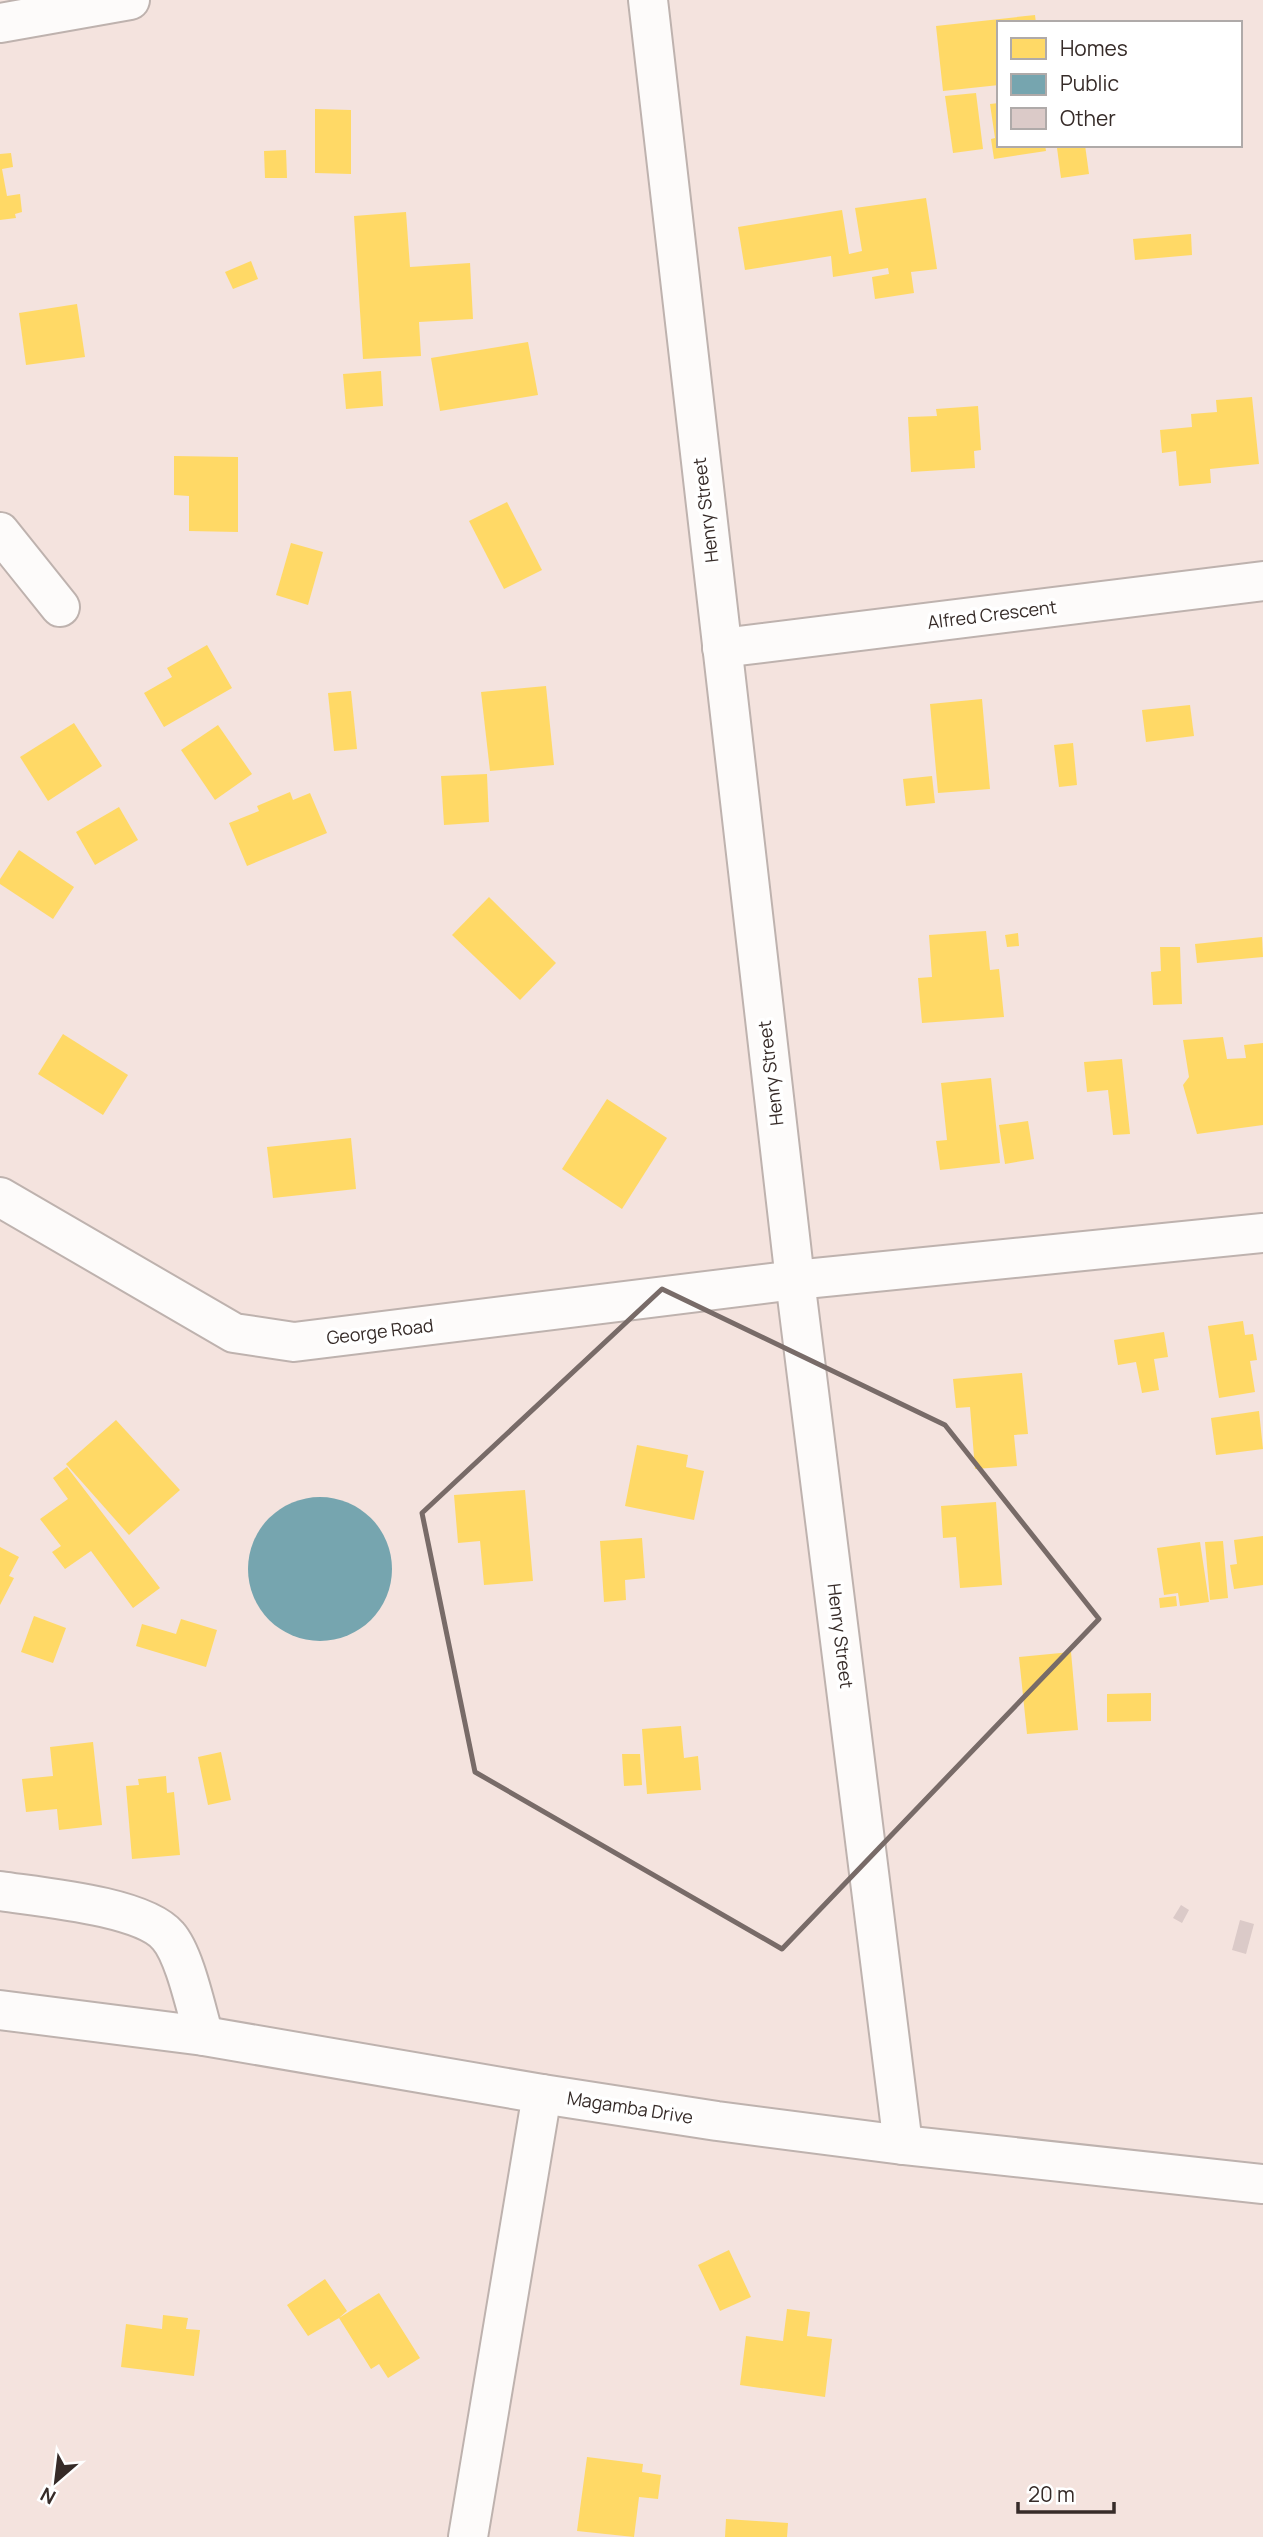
<svg xmlns="http://www.w3.org/2000/svg" width="1263" height="2537" font-family="Manrope,sans-serif">
  <style>
    .homes { fill: #ffd966 }
    .public { fill: #76a5af }
    .building { fill: #dbcac8 }
    .lines { fill: none; stroke-linecap: round; stroke-linejoin: round }
    .minor-casing { stroke: #beb2ae; stroke-width: 42 }
    .minor { stroke: #fdfbfa; stroke-width: 38 }
    .marked { fill: none; stroke: #786b68; stroke-width: 5; stroke-linejoin: round }
    .labels { text-anchor: middle; stroke-width: 7; stroke-linejoin: round; paint-order: stroke }
    .street-label { font-size: 18px; fill: #362b28; stroke: #fff }
  </style>
  <rect width="100%" height="100%" fill="#f4e3de"/>
  <g class="homes">
    <path d="M 1035,15 L 1036,23 L 999,23 L 999,85 L 943,91 L 936,26 Z"/>
    <path d="M 976,93 L 983,149 L 953,153 L 945,96 Z"/>
    <path d="M 999,103 L 999,145 L 1045,145 L 1046,151 L 994,159 L 991,139 L 995,138 L 990,104 Z"/>
    <path d="M 315,109 L 351,110 L 351,174 L 315,173 Z"/>
    <path d="M 1072,145 L 1085,145 L 1089,174 L 1061,178 L 1057,148 Z"/>
    <path d="M 286,150 L 287,178 L 265,178 L 264,151 Z"/>
    <path d="M 11,153 L 13,167 L 2,169 L 7,196 L 20,194 L 22,212 L 15,214 L 16,218 L 0,220 L 0,154 Z"/>
    <path d="M 926,198 L 937,269 L 911,272 L 914,293 L 875,299 L 872,277 L 889,274 L 888,268 L 833,277 L 831,256 L 745,270 L 738,227 L 842,210 L 849,254 L 862,251 L 855,208 Z"/>
    <path d="M 406,212 L 410,267 L 470,263 L 473,319 L 419,322 L 421,356 L 363,359 L 354,216 Z"/>
    <path d="M 1191,234 L 1192,255 L 1135,260 L 1133,239 Z"/>
    <path d="M 251,261 L 258,279 L 233,289 L 225,272 Z"/>
    <path d="M 77,304 L 85,357 L 26,365 L 19,313 Z"/>
    <path d="M 528,342 L 538,395 L 440,411 L 431,358 Z"/>
    <path d="M 381,371 L 383,406 L 346,409 L 343,374 Z"/>
    <path d="M 1252,397 L 1259,464 L 1210,469 L 1211,483 L 1179,486 L 1176,451 L 1162,453 L 1160,430 L 1192,427 L 1191,414 L 1217,412 L 1216,400 Z"/>
    <path d="M 978,406 L 981,450 L 974,451 L 975,468 L 911,472 L 908,417 L 937,416 L 936,409 Z"/>
    <path d="M 174,456 L 238,457 L 238,532 L 189,531 L 189,496 L 174,495 Z"/>
    <path d="M 507,502 L 542,570 L 504,589 L 469,521 Z"/>
    <path d="M 291,543 L 323,552 L 308,605 L 276,595 Z"/>
    <path d="M 207,645 L 232,688 L 164,727 L 144,693 L 172,677 L 167,668 Z"/>
    <path d="M 546,686 L 554,765 L 490,771 L 481,692 Z"/>
    <path d="M 351,691 L 357,749 L 334,751 L 328,693 Z"/>
    <path d="M 982,699 L 990,789 L 938,793 L 930,704 Z"/>
    <path d="M 1190,705 L 1194,736 L 1146,742 L 1142,710 Z"/>
    <path d="M 74,723 L 102,766 L 48,801 L 20,757 Z"/>
    <path d="M 218,725 L 252,774 L 215,800 L 181,750 Z"/>
    <path d="M 1073,743 L 1077,785 L 1059,787 L 1054,745 Z"/>
    <path d="M 487,774 L 489,822 L 444,825 L 441,776 Z"/>
    <path d="M 932,776 L 935,803 L 906,806 L 903,779 Z"/>
    <path d="M 290,792 L 293,800 L 310,793 L 327,833 L 247,866 L 229,823 L 259,811 L 257,806 Z"/>
    <path d="M 119,807 L 138,840 L 95,865 L 76,832 Z"/>
    <path d="M 19,850 L 74,887 L 53,919 L 0,884 L 0,879 Z"/>
    <path d="M 489,897 L 556,963 L 520,1000 L 452,935 Z"/>
    <path d="M 986,931 L 990,970 L 999,969 L 1004,1017 L 922,1023 L 918,978 L 932,977 L 929,935 Z"/>
    <path d="M 1018,933 L 1019,946 L 1007,947 L 1005,935 Z"/>
    <path d="M 1262,937 L 1263,957 L 1197,963 L 1195,944 Z"/>
    <path d="M 1160,947 L 1180,947 L 1182,1004 L 1153,1005 L 1151,972 L 1161,971 Z"/>
    <path d="M 63,1034 L 128,1075 L 103,1115 L 38,1074 Z"/>
    <path d="M 1223,1037 L 1227,1059 L 1246,1058 L 1244,1045 L 1263,1043 L 1263,1125 L 1197,1134 L 1183,1085 L 1189,1077 L 1183,1040 Z"/>
    <path d="M 1122,1059 L 1130,1134 L 1113,1135 L 1108,1090 L 1087,1092 L 1084,1062 Z"/>
    <path d="M 991,1078 L 1000,1163 L 940,1170 L 936,1141 L 947,1140 L 941,1083 Z"/>
    <path d="M 607,1099 L 667,1138 L 622,1209 L 562,1169 Z"/>
    <path d="M 1028,1121 L 1034,1159 L 1005,1164 L 999,1125 Z"/>
    <path d="M 351,1138 L 356,1189 L 273,1198 L 267,1147 Z"/>
    <path d="M 1243,1321 L 1245,1335 L 1253,1334 L 1257,1360 L 1250,1361 L 1255,1392 L 1219,1398 L 1208,1326 Z"/>
    <path d="M 1164,1332 L 1168,1357 L 1154,1359 L 1159,1390 L 1142,1393 L 1136,1362 L 1118,1365 L 1114,1340 Z"/>
    <path d="M 1022,1373 L 1028,1434 L 1014,1435 L 1017,1466 L 975,1469 L 970,1407 L 956,1408 L 953,1379 Z"/>
    <path d="M 1259,1411 L 1263,1449 L 1216,1455 L 1211,1418 Z"/>
    <path d="M 116,1420 L 180,1490 L 129,1535 L 66,1464 Z"/>
    <path d="M 637,1445 L 688,1455 L 686,1467 L 704,1471 L 694,1520 L 625,1506 Z"/>
    <path d="M 67,1467 L 160,1588 L 133,1608 L 91,1551 L 65,1569 L 52,1552 L 61,1546 L 40,1519 L 68,1499 L 53,1478 Z"/>
    <path d="M 525,1490 L 533,1581 L 484,1585 L 480,1541 L 458,1543 L 454,1495 Z"/>
    <path d="M 996,1502 L 1002,1585 L 960,1588 L 956,1537 L 943,1538 L 941,1506 Z"/>
    <path d="M 1263,1536 L 1263,1585 L 1234,1589 L 1230,1565 L 1237,1564 L 1234,1540 Z"/>
    <path d="M 642,1538 L 645,1578 L 625,1580 L 626,1600 L 604,1602 L 600,1541 Z"/>
    <path d="M 1223,1541 L 1228,1598 L 1210,1600 L 1205,1542 Z"/>
    <path d="M 1200,1542 L 1209,1602 L 1180,1606 L 1178,1593 L 1164,1595 L 1157,1548 Z"/>
    <path d="M 0,1547 L 19,1557 L 9,1576 L 14,1578 L 0,1605 Z"/>
    <path d="M 1176,1596 L 1177,1606 L 1160,1608 L 1159,1598 Z"/>
    <path d="M 34,1616 L 66,1628 L 53,1663 L 21,1652 Z"/>
    <path d="M 181,1619 L 217,1630 L 206,1667 L 136,1646 L 142,1624 L 176,1634 Z"/>
    <path d="M 1071,1652 L 1078,1730 L 1027,1734 L 1019,1657 Z"/>
    <path d="M 1151,1693 L 1151,1721 L 1107,1722 L 1107,1694 Z"/>
    <path d="M 681,1726 L 684,1758 L 698,1756 L 701,1790 L 647,1794 L 642,1729 Z"/>
    <path d="M 93,1742 L 102,1825 L 59,1830 L 57,1809 L 26,1812 L 22,1779 L 53,1776 L 50,1747 Z"/>
    <path d="M 221,1752 L 231,1800 L 208,1805 L 198,1757 Z"/>
    <path d="M 622,1754 L 640,1754 L 642,1785 L 624,1786 Z"/>
    <path d="M 166,1776 L 167,1793 L 174,1792 L 180,1855 L 132,1859 L 126,1786 L 139,1785 L 138,1779 Z"/>
    <path d="M 729,2250 L 751,2297 L 720,2311 L 698,2265 Z"/>
    <path d="M 325,2279 L 347,2311 L 339,2318 L 379,2293 L 420,2358 L 388,2378 L 379,2364 L 371,2369 L 339,2318 L 308,2336 L 287,2305 Z"/>
    <path d="M 787,2309 L 810,2312 L 807,2336 L 832,2339 L 825,2397 L 740,2385 L 746,2336 L 783,2341 Z"/>
    <path d="M 163,2315 L 188,2318 L 186,2329 L 200,2330 L 194,2376 L 121,2367 L 126,2324 L 162,2329 Z"/>
    <path d="M 587,2457 L 643,2464 L 642,2472 L 661,2475 L 658,2499 L 639,2497 L 634,2537 L 577,2531 Z"/>
    <path d="M 726,2519 L 788,2523 L 787,2537 L 725,2537 Z"/>
  </g>
  <circle class="public" cx="320" cy="1569" r="72"/>
  <g class="building">
    <path d="M 1181,1905 L 1189,1910 L 1182,1923 L 1173,1918 Z"/>
    <path d="M 1240,1920 L 1254,1924 L 1246,1954 L 1232,1950 Z"/>
  </g>
  <g class="lines">
    <g class="minor-casing">
      <g id="minor">
        <path d="M 648,0 L 795,1280 L 903,2145"/>
        <path d="M 0,23 L 130,0"/>
        <path d="M 0,532 L 60,607"/>
        <path d="M 722,648 L 1263,581"/>
        <path d="M 0,1197 L 234,1333 L 294,1342 L 795,1280 L 1263,1233"/>
        <path d="M 0,1891 C 40,1897 143,1906 168,1936 C 185,1955 196,2010 204,2036"/>
        <path d="M 0,2010 L 204,2036 L 542,2094 L 717,2121 L 903,2145 L 1263,2184"/>
        <path d="M 468,2537 L 542,2094"/>
      </g>
    </g>
    <use href="#minor" class="minor"/>
  </g>
  <path class="marked" d="M 662,1289 L 945,1425 L 1099,1619 L 782,1949 L 475,1772 L 422,1513 Z"/>
  <g class="labels">
    <g class="street-label">
      <text transform="translate(706 510) rotate(-97)" y="6">Henry Street</text>
      <text transform="translate(992 615) rotate(-7)" y="6">Alfred Crescent</text>
      <text transform="translate(771 1073) rotate(-97)" y="6">Henry Street</text>
      <text transform="translate(380 1332) rotate(-7)" y="6">George Road</text>
      <text transform="translate(840 1636) rotate(83)" y="6">Henry Street</text>
      <text transform="translate(630 2108) rotate(9)" y="6">Magamba Drive</text>
    </g>
  </g>
  <rect x="997" y="21" width="245" height="126" fill="#ffffff" stroke="#afaaa9" stroke-width="2"/>
  <rect x="1011" y="38" width="35" height="21" fill="#ffd966" stroke="#afaaa9" stroke-width="2"/>
  <text x="1060" y="56" font-size="21" fill="#362b28">Homes</text>
  <rect x="1011" y="74" width="35" height="21" fill="#76a5af" stroke="#afaaa9" stroke-width="2"/>
  <text x="1060" y="91" font-size="21" fill="#362b28">Public</text>
  <rect x="1011" y="108" width="35" height="21" fill="#dbcac8" stroke="#afaaa9" stroke-width="2"/>
  <text x="1060" y="126" font-size="21" fill="#362b28">Other</text>
  <g transform="translate(56 2481) rotate(208)" stroke="#ffffff" stroke-width="5" paint-order="stroke">
  <path d="M0-5L12 26L0 18L-12 26Z" fill="#362b28"/>
  <text y="-10" font-size="19" font-weight="bold" text-anchor="middle" fill="#362b28">N</text>
  </g>
  <path d="M1018 2502v10h96v-10" fill="none" stroke="#362b28" stroke-width="3.5"/>
  <text x="1028" y="2502" font-size="21" fill="#362b28" stroke="#ffffff" stroke-width="5" paint-order="stroke">20 m</text>
</svg>
